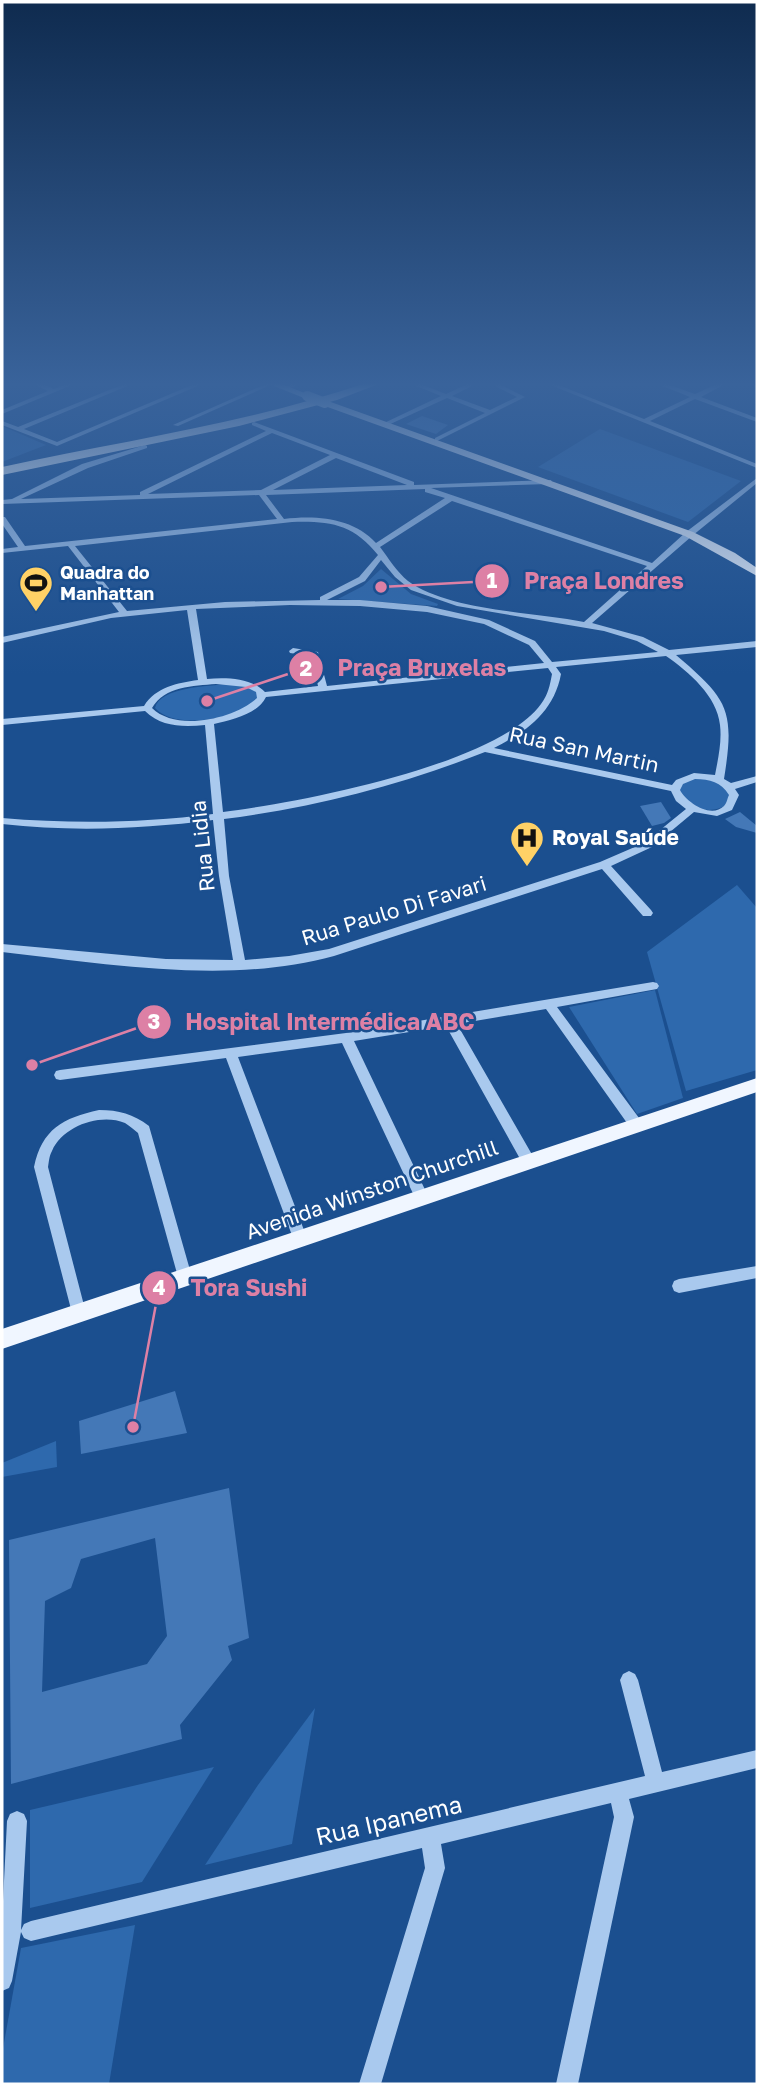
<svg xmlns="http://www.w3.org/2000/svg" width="759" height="2086" font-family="'Golos Text',sans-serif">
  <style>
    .green { fill: #2e69ad }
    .building { fill: #4478b7; fill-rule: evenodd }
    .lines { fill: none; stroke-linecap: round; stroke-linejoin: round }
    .minor { fill: #a9c9ee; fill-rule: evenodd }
    .major { fill: #f0f6ff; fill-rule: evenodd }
    .highway { fill: #fff; fill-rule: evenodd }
    .major-bridge { stroke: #f0f6ff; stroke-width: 10 }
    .labels { text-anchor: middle; stroke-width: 5; stroke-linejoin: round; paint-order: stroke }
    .far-poi-label { font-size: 18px; font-weight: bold; fill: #fff; stroke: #1b4f8f; text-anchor: start }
    .street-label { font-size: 21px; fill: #fff; stroke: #1b4f8f }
    .poi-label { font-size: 21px; font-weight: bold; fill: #fff; stroke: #1b4f8f; text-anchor: start }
    .near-street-label { font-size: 24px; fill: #fff; stroke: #1b4f8f }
    .leader { fill: none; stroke: #dd80a5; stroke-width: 2.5 }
    .callout-dot { fill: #dd80a5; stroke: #1b4f8f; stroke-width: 2.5 }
    .mark-label { font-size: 21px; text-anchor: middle; font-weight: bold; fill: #fff }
    .callout-label { font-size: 23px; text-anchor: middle; font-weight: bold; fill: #dd80a5; stroke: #1b4f8f; stroke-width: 5; stroke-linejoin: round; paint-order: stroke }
  </style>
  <rect width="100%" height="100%" fill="#1b4f8f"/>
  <g class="green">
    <path d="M 2,426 L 46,445 L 2,462 Z"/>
    <path d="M 600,429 L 741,481 L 688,522 L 538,467 Z"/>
    <path d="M 381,569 L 411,594 L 438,604 L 437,606 L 338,599 L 363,586 Z"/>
    <path d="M 227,684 L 240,685 L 258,691 L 260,699 C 254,703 248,708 241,711 C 219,720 173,728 155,708 C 160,687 209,686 227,684 Z"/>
    <path d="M 692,777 L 710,778 L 731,791 L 731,803 C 710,815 700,810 680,799 L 679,784 Z"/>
    <path d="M 737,885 L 757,908 L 757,1070 L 686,1091 L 647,952 Z"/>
    <path d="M 655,990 L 683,1098 L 637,1114 L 569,1007 Z"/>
    <path d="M 56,1441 L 57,1467 L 2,1477 L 2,1463 Z"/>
    <path d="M 315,1708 L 292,1844 L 205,1865 L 258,1785 Z"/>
    <path d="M 214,1767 L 142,1882 L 30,1908 L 30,1810 Z"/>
    <path d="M 135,1925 L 109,2084 L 2,2084 L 2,2054 L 21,1948 Z"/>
  </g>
  <g class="building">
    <path d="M 422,416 L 448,425 L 436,434 L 406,424 Z"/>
    <path d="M 661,802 L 671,818 L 664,823 L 652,826 L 640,806 Z"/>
    <path d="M 740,812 L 757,826 L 757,833 L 736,827 L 725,819 Z"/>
    <path d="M 175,1391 L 187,1433 L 81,1454 L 79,1421 Z"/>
    <path d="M 229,1488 L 249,1638 L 228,1646 L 232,1660 L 180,1725 L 182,1739 L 11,1784 L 9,1540 ZM 155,1538 L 167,1636 L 147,1664 L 42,1692 L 45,1601 L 71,1588 L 81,1559 Z"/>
  </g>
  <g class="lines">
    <g class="minor">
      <path d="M 29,382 L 37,382 L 54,389 L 71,382 L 79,382 L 2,414 L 2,410 L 48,391 Z"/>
      <path d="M 129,382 L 137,382 L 24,429 L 57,442 L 199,382 L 207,382 L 57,446 L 2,425 L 2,421 L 18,427 Z"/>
      <path d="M 270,382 L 275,383 L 178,426 L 173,425 Z"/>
      <path d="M 296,382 L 304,382 L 288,389 L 283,388 Z"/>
      <path d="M 407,382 L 415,382 L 446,394 L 472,382 L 480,382 L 452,396 L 490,410 L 517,397 L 487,382 L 495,382 L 525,397 L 437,441 L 435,440 L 435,438 L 485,413 L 447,398 L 386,426 L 382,426 L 382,424 L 441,396 Z"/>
      <path d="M 543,382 L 551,382 L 644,419 L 690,397 L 653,382 L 661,382 L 695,394 L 721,382 L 729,382 L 701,397 L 757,418 L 757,422 L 695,399 L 650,421 L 757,464 L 757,468 Z"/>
      <path d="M 745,382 L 757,383 L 757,387 L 746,383 Z"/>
      <path d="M 254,422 L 414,482 L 414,485 L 551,480 L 552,482 L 548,484 L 431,488 L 652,563 L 686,532 L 757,478 L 757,483 L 692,536 L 592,623 L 643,637 L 669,650 L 757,641 L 757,647 L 676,655 C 729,700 735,710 724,779 L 731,783 L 757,776 L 757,782 L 735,789 L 739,795 L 732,810 L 717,816 L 694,812 L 652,847 L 611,866 L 651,910 L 653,913 L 651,916 L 643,916 L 602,869 L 334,956 C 230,985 108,964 2,952 L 2,944 L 166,959 L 233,960 L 219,876 L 213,820 C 143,829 72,832 2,824 L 2,818 C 73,824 143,823 213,814 L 205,725 C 183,727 161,727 145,711 L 2,725 L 2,719 L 144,706 C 156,687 177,683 198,680 L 187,610 L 111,618 L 2,643 L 2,637 L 119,612 L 68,546 L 2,553 L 2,549 L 18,547 L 2,524 L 2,517 L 5,517 L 25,546 L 277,519 L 259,495 L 2,504 L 2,500 L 12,499 L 82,464 L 145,445 L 147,446 L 147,448 L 88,468 L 21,499 L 140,495 L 140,492 L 266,431 L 252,425 L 252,423 ZM 272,433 L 330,455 L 261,490 L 148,494 ZM 336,458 L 407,485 L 273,490 ZM 425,489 L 425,492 L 445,498 L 376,543 C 353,518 317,515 284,519 L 266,495 ZM 452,501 L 647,566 L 584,622 C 534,612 449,611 408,581 C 397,572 389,559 380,547 ZM 292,522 C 330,521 353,524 378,555 L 359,577 L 320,597 L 320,600 L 225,602 L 127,611 L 75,546 ZM 381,560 L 395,577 L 411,590 L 457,606 L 604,631 L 637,641 L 658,652 L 552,662 L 535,641 L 489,620 L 427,606 L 360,600 L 327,600 L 365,581 ZM 290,605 L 360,606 L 427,612 L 484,624 L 529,645 L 544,663 L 327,686 L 318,652 L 293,648 L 289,651 L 290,653 L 311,656 L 318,686 L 265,692 C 252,678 226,677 207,679 L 196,609 ZM 666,656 C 689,672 717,696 720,725 C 722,742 718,759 715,775 L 694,773 L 676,780 L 672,785 L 494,748 C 526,732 554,712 561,674 L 556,667 ZM 548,668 L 552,674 C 550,685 548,695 541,704 C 497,765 297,803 223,812 L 214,724 C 232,720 258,714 266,697 ZM 216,684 L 246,687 L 256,692 L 257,698 C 234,719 176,732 152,708 C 165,686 193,686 216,684 ZM 485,752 L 671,791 L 676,801 L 686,809 L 644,843 L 600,862 L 329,949 L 289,956 L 245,960 L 229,876 L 224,819 C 312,808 402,785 485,752 ZM 695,779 C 710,779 721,782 729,795 C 727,799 727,803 724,806 C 711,819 686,802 680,790 L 683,784 Z"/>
      <path d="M 653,982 L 657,983 L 659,986 L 657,989 L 557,1007 L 642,1122 L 643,1126 L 642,1130 L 637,1131 L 632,1130 L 546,1009 L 457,1024 L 534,1158 L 536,1162 L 534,1166 L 529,1168 L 524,1166 L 446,1026 L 354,1041 L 429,1198 L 427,1202 L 422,1204 L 417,1202 L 342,1043 L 238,1057 L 307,1238 L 305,1242 L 300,1244 L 295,1242 L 293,1238 L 226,1058 L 60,1080 L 56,1079 L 54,1075 L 56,1071 L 60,1070 L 346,1033 Z"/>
      <path d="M 99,1110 C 119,1110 133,1114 149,1126 L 192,1277 L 190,1282 L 185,1284 L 180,1282 L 178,1277 L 138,1133 C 134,1130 130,1126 125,1123 C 100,1113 63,1126 52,1151 C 49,1156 49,1162 48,1167 L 86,1313 L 84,1318 L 79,1320 L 74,1318 L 72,1313 L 34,1167 C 42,1129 63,1118 99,1110 Z"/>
      <path d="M 757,1266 L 757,1278 L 679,1293 L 674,1291 L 672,1286 L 674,1281 L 679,1279 Z"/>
      <path d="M 629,1671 L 635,1674 L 638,1680 L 662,1772 L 757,1750 L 757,1768 L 629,1799 L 634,1817 L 578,2084 L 556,2084 L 614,1817 L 611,1803 L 441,1844 L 445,1868 L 381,2084 L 359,2084 L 425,1868 L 422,1848 L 31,1941 L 24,1938 L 21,1932 L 12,1981 L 9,1988 L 2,1991 L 2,1921 L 7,1821 L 10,1814 L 17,1811 L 24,1814 L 27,1821 L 21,1930 L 24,1924 L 31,1921 L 645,1776 L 620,1680 L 623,1674 Z"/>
    </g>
    <g class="major">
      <path d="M 264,382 L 277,382 L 312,396 L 304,398 Z"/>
      <path d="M 322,401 L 328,401 L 693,532 L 735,553 L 757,568 L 757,576 L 685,536 L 322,405 Z"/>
      <path d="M 757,1078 L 757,1092 L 2,1349 L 2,1329 Z"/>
    </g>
    <path class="highway" d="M 369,382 L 384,382 L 337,400 L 239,426 L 2,475 L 2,467 C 125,440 250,423 369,382 Z"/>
    <path class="major-bridge" d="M 307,396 L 325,403"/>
  </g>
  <linearGradient id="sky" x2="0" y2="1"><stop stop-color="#0f2b4f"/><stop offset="0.57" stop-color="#39639b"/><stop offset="1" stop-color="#39639b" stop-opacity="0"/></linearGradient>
  <rect width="759" height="674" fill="url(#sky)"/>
  <defs>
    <g id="stadium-pin" transform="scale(1.75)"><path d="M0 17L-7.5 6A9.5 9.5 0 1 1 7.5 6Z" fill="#ffd166" stroke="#1b4f8f"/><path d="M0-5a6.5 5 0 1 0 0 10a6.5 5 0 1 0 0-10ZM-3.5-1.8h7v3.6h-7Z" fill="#111"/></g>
    <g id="hospital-pin" transform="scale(1.75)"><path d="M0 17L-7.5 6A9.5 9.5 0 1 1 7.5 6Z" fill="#ffd166" stroke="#1b4f8f"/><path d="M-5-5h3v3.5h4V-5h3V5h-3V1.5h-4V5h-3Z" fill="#111"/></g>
  </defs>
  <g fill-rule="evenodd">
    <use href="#stadium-pin" x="36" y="583"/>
    <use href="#hospital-pin" x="527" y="838"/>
  </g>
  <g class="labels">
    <g class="far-poi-label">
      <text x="60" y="579">Quadra do<tspan x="60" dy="21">Manhattan</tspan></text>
    </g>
    <g class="street-label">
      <text transform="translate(584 750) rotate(12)" y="7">Rua San Martin</text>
      <text transform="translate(203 846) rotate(-96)" y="7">Rua Lidia</text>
      <text transform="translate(394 911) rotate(-17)" y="7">Rua Paulo Di Favari</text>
      <text transform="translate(372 1190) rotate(-19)" y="7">Avenida Winston Churchill</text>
    </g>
    <g class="poi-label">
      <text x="552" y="845">Royal Saúde</text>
    </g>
    <g class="near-street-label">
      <text transform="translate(389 1821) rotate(-13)" y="8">Rua Ipanema</text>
    </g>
  </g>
  <path class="leader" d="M381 587L492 581M207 701L306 668M32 1065L154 1022M133 1427L159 1288"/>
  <g class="callout-dot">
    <circle cx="381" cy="587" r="7"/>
    <circle cx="207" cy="701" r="7"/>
    <circle cx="32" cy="1065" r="7"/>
    <circle cx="133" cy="1427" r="7"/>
    <circle cx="492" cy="581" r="18"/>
    <circle cx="306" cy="668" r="18"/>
    <circle cx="154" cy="1022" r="18"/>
    <circle cx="159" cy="1288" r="18"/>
  </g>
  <g class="mark-label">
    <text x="492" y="588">1</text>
    <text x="306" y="676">2</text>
    <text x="154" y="1029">3</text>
    <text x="159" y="1295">4</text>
  </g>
  <g class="callout-label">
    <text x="604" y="589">Praça Londres</text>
    <text x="422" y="676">Praça Bruxelas</text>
    <text x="330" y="1030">Hospital Intermédica ABC</text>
    <text x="249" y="1296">Tora Sushi</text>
  </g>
  <rect width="759" height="2086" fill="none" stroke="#ffffff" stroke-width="7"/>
</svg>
